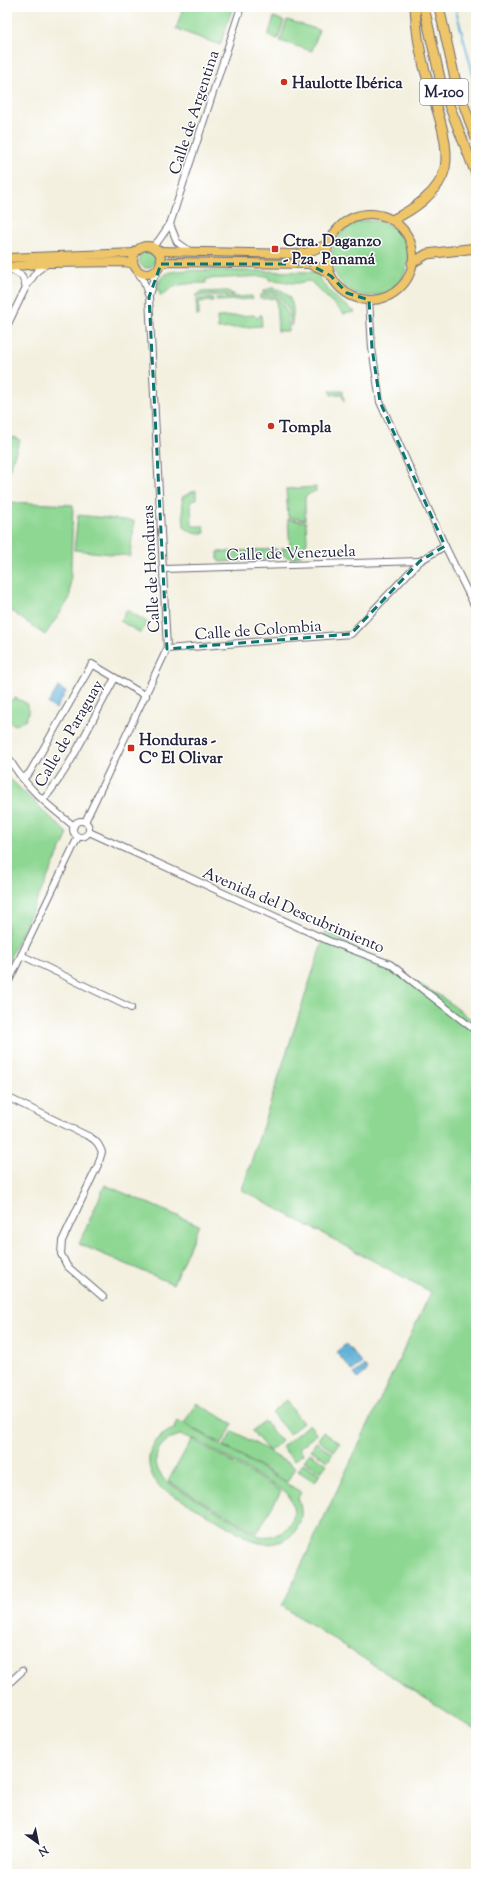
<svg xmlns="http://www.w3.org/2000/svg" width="483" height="1881" font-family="'Sorts Mill Goudy',serif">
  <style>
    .green { fill: #8ed793; stroke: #587c67; fill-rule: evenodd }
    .water { fill: #5aadd5; stroke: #3e6888 }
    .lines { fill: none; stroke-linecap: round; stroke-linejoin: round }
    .stream { stroke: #5aadd5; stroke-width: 2 }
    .minor-casing { stroke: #6b6a74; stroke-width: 8 }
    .major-casing { stroke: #6b6a74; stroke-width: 10 }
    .highway-casing { stroke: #6b6a74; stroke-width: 11 }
    .minor { stroke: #fff; stroke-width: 6 }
    .major { stroke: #eec569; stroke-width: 8 }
    .highway { stroke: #eec569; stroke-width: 9 }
    .marked { fill: none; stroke: #0f766e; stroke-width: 3; stroke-dasharray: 8 5; stroke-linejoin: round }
    .poi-dot { fill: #c8321e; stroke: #fff; stroke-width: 1.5 }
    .labels { text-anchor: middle; stroke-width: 3; stroke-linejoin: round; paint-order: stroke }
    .shield { fill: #fff; stroke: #646476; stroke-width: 1 }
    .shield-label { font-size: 15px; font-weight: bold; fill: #22223b }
    .poi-label { font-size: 16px; font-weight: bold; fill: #22223b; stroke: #fff; text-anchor: start }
    .street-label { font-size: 16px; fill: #22223b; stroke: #fff }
  </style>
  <rect width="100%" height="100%" fill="#fff"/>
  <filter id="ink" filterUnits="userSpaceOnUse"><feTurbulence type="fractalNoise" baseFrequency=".025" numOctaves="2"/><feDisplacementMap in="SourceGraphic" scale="8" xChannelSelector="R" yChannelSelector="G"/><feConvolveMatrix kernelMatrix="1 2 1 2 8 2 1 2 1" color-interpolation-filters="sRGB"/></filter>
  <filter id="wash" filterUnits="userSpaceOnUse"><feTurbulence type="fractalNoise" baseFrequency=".012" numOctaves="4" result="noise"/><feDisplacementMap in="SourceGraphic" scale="16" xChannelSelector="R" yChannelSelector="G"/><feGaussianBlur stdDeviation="0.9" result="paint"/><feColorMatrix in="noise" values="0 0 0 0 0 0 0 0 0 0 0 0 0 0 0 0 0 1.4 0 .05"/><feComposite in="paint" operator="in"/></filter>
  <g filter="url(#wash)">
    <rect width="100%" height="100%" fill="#f3f0df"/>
    <g class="green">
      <path d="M 183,7 L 233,7 L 220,45 L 176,29 Z"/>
      <path d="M 274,17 L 284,21 L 278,39 L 268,36 Z"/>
      <path d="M 287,20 L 319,30 L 312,51 L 280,41 Z"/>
      <circle cx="370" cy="258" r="38"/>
      <circle cx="147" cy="260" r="8"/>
      <path d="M 187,270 L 316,272 C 326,290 338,300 355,312 L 344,314 L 310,281 C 305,281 298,284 293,283 C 285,282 279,280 269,280 L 269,276 L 206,279 L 206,283 C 188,284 175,282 162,296 L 160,295 L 160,291 L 157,290 C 160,270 170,272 187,270 Z"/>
      <path d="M 272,288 C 293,290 296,309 291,326 L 290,312 L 277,292 L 263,293 L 263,291 Z"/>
      <path d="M 227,291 L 235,295 L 195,296 L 200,292 Z"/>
      <path d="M 276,294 L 288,314 L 289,331 L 278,331 L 276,298 L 260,299 L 260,295 Z"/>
      <path d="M 252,296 L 253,299 L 217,301 L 216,298 Z"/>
      <path d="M 213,298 L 213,301 L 199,302 L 199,315 L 197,316 L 196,299 Z"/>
      <path d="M 261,314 L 262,326 L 218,329 L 217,317 L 254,315 L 257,318 Z"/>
      <path d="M 330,391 L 343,391 L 344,401 L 342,394 L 331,395 Z"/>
      <path d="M 7,435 L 20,440 L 7,476 Z"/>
      <path d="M 316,487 L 316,491 L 311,493 L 305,497 L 305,520 L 288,517 L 286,489 Z"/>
      <path d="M 196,490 L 196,500 L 191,501 L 192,526 L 204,526 L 205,533 L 193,533 L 184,527 L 182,497 Z"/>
      <path d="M 7,502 L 73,505 L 70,598 L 45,635 L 7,608 Z"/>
      <path d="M 78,515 L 134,521 L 130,556 L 74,550 Z"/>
      <path d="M 288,519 L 306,522 C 306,529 308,540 306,547 C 304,557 290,561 283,555 L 282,548 L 290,548 Z"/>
      <path d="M 277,549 L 277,555 L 274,559 L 220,562 L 218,560 L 218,552 Z"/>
      <path d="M 127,610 L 147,622 L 141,633 L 120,621 Z"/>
      <path d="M 16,698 L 26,703 L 29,710 L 26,720 L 16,725 L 7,721 L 7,702 Z"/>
      <path d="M 7,776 L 67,833 L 67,836 L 7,964 Z"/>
      <path d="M 326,931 L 442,997 L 476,1023 L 476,1731 L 282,1606 L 431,1292 L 242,1190 Z"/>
      <path d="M 105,1185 L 199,1225 L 173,1284 L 79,1244 Z"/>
      <path d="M 286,1401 L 303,1423 L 289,1434 L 272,1413 Z"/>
      <path d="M 196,1403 L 233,1424 L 222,1444 L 184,1423 Z"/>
      <path d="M 178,1420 L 301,1492 L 298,1498 C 311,1529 282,1552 253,1541 L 161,1488 C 140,1466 147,1438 176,1428 L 174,1427 ZM 181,1435 L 197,1440 L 286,1492 C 304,1515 288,1540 259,1536 L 167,1482 C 147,1464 156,1440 181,1435 Z"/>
      <path d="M 264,1421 L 281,1441 L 269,1452 L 296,1468 L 287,1482 L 224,1446 L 233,1431 L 269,1451 L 252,1431 Z"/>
      <path d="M 309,1424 L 317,1434 L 299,1448 L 303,1454 L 294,1461 L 282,1447 Z"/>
      <path d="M 323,1432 L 340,1443 L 334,1451 L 318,1440 Z"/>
      <path d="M 192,1439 L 281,1491 L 257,1533 L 168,1481 Z"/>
      <path d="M 316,1442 L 333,1453 L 328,1461 L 311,1450 Z"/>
      <path d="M 310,1453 L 327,1464 L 321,1472 L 304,1461 Z"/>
      <path d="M 303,1463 L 320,1474 L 315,1482 L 298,1471 Z"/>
    </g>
    <g class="water">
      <path d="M 58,687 L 66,692 L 56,709 L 48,704 Z"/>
      <path d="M 346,1344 L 362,1363 L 352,1371 L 336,1352 Z"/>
      <path d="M 364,1366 L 368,1370 L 358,1379 L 354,1374 Z"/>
    </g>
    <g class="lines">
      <path class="stream" d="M 455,7 L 476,85"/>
    </g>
  </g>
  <g filter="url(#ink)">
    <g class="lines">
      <g class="minor-casing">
        <g id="minor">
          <path d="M 170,224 L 177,242 L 188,250"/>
          <path d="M 152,247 L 159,240 L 170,224 L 241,7"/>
          <path d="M 7,267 L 22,276 L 26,287 L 37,271 L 48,263"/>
          <path d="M 149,295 L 154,277 L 158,270"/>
          <path d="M 369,300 L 372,348 L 380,402 L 445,546 L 476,609"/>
          <path d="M 7,326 L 26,287"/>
          <path d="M 163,569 L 420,561"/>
          <path d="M 167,649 L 351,634 L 420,561 L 445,546"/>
          <path d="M 7,755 C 23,785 48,806 74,826"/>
          <path d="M 23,779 L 30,772 L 92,664 L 146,696"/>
          <path d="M 43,800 C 71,768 94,716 115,678"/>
          <circle cx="81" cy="829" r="8"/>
          <path d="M 85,822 L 167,649 L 149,297 L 143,280 L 137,271"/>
          <path d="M 89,832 L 329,941 L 390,964 L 476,1031"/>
          <path d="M 21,955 L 131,1008"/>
          <path d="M 7,985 L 78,837"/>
          <path d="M 7,1097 L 90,1137 C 97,1141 99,1145 102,1152 L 98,1165 L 62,1241 L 61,1254 L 67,1266 L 103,1297"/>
          <path d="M 7,1685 L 22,1671"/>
        </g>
      </g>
      <g class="major-casing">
        <g id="major">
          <circle cx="370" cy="257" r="43"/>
          <circle cx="147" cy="260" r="14"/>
          <path d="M 158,251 L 296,254 L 309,252 L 329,243"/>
          <path d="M 7,258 L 135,253"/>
          <path d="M 161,264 L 169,262 L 309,264 L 322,269 L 331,276"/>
          <path d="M 7,267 L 49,263 L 125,262 L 133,264"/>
        </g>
      </g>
      <g class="highway-casing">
        <g id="highway">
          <path d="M 424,7 L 442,87 L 476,174"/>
          <path d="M 439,7 L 456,83 L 476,139"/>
          <path d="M 392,220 C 413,210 440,192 445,168 C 451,140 431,95 424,67 C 419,48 416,27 415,7"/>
          <path d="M 412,263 L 427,254 L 476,248"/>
        </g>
      </g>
      <use href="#minor" class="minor"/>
      <use href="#major" class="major"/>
      <use href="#highway" class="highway"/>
    </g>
  </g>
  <path class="marked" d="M 161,264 L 309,264 L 331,276 L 347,293 L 369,300 L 372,348 L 380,402 L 445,546 L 420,561 L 351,634 L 167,649 L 149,297 Z"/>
  <g class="poi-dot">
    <circle cx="284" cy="82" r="4"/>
    <rect x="271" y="245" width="8" height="8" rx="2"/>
    <circle cx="271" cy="426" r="4"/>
    <rect x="127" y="744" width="8" height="8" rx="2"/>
  </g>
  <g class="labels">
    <rect class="shield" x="420" y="79" width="48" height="26" rx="3"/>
    <g class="shield-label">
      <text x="444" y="97">M-100</text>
    </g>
    <g class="poi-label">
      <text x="292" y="88">Haulotte Ibérica</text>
      <text x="283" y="246">Ctra. Daganzo<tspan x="283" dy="18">- Pza. Panamá</tspan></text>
      <text x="279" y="432">Tompla</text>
      <text x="139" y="745">Honduras -<tspan x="139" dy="18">Cº El Olivar</tspan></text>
    </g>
    <g class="street-label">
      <text transform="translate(193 112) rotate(-72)" y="6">Calle de Argentina</text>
      <text transform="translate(291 552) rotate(-2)" y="6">Calle de Venezuela</text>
      <text transform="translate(150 569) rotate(-93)" y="6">Calle de Honduras</text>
      <text transform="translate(258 629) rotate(-4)" y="6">Calle de Colombia</text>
      <text transform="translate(68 733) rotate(-60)" y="6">Calle de Paraguay</text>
      <text transform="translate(294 909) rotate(23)" y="6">Avenida del Descubrimiento</text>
    </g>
  </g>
  <rect width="483" height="1881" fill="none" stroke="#fff" stroke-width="24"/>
  <g transform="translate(38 1843) rotate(147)" stroke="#ffffff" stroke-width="3" paint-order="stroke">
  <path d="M0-3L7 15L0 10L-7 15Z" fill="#22223b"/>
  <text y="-6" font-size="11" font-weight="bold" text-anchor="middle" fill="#22223b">N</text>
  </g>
</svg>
